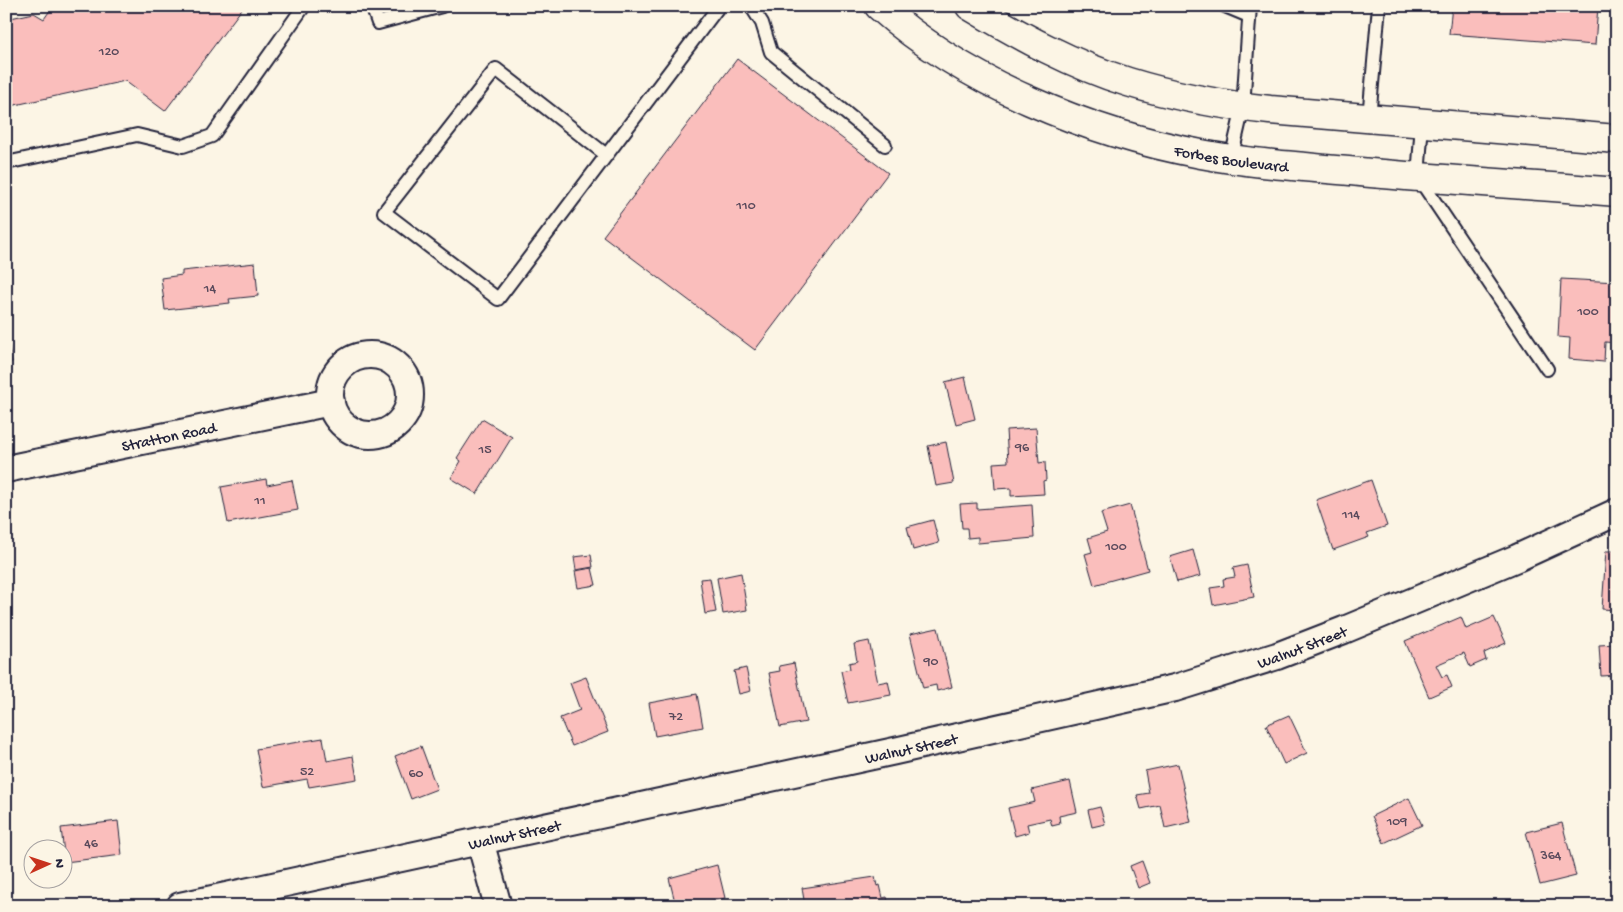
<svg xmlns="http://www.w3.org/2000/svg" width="1623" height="912" font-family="'Gochi Hand',sans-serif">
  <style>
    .building { fill: #fabebc; stroke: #22223b }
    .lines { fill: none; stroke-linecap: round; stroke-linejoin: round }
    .lane-casing { stroke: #22223b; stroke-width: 16 }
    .street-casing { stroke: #22223b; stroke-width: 30 }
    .secondary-casing { stroke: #22223b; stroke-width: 31 }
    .lane { stroke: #fcf5e5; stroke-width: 12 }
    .street { stroke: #fcf5e5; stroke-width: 26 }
    .secondary { stroke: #fcf5e5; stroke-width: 28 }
    .labels { text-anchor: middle; stroke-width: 4; stroke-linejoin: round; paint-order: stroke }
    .number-label { font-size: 14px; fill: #58495b }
    .street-label { font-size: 16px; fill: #22223b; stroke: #fcf5e5 }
  </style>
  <rect width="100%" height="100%" fill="#fcf5e5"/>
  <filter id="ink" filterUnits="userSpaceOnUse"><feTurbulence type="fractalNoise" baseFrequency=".02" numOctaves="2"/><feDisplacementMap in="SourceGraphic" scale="10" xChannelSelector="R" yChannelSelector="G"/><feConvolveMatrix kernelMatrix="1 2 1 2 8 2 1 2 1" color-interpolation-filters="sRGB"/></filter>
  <g filter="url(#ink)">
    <g class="building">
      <path d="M 53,6 L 244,6 L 165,111 L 125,81 L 6,107 L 6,19 L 34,13 L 44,19 Z"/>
      <path d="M 1452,6 L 1598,6 L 1595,45 L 1449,34 Z"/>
      <path d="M 737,59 L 888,173 L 755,350 L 603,236 Z"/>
      <path d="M 255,263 L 258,296 L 229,299 L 230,303 L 165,310 L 161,278 L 182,275 L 182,271 Z"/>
      <path d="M 1561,279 L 1617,282 L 1617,343 L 1605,342 L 1604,362 L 1569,359 L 1570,338 L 1558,337 Z"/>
      <path d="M 6,331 L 12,362 L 6,363 Z"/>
      <path d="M 965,377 L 975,419 L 956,424 L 945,382 Z"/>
      <path d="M 482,419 L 512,437 L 477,494 L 451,478 L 461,461 L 457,458 Z"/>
      <path d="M 1036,428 L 1039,463 L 1045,462 L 1046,480 L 1043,481 L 1044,494 L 1011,496 L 1011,488 L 995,489 L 993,463 L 1008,462 L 1006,430 Z"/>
      <path d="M 946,442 L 954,483 L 936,486 L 928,446 Z"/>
      <path d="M 266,479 L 267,485 L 292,480 L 298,510 L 228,523 L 221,487 Z"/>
      <path d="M 1371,480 L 1387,526 L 1367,533 L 1369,537 L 1333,550 L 1316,500 Z"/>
      <path d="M 977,503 L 977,509 L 1032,505 L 1034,538 L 978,543 L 978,537 L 968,538 L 967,528 L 962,528 L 960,504 Z"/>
      <path d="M 1130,505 L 1148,570 L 1094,585 L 1085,554 L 1092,552 L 1088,538 L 1107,532 L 1101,513 Z"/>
      <path d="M 933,520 L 939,543 L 913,550 L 907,527 Z"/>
      <path d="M 1193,550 L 1200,576 L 1177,582 L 1170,557 Z"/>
      <path d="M 1606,551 L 1617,551 L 1617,610 L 1602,609 Z"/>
      <path d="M 591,555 L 593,567 L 576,570 L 574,557 Z"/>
      <path d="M 1247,565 L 1254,597 L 1213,605 L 1210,588 L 1224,586 L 1223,579 L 1235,577 L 1233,568 Z"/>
      <path d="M 592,568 L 596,585 L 578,588 L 575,571 Z"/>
      <path d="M 741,573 L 747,610 L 723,614 L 717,578 Z"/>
      <path d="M 710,578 L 716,612 L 705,614 L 700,579 Z"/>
      <path d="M 1461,617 L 1466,629 L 1494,617 L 1506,643 L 1484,653 L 1486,660 L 1470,667 L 1464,653 L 1436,665 L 1442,677 L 1447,675 L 1452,687 L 1429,697 L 1405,641 Z"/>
      <path d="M 938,628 L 952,687 L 937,691 L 936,685 L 923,688 L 910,634 Z"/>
      <path d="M 869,641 L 878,683 L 888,681 L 891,695 L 848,703 L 841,671 L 850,669 L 849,663 L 857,661 L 854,644 Z"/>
      <path d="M 1617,644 L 1617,675 L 1601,676 L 1599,645 Z"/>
      <path d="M 794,663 L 806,722 L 780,727 L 769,673 L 780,671 L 779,666 Z"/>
      <path d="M 746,668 L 751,691 L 739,694 L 734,671 Z"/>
      <path d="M 586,677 L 608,732 L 572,746 L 560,718 L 580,710 L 570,683 Z"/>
      <path d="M 697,694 L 703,727 L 655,736 L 649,703 Z"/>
      <path d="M 1289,715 L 1307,753 L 1284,764 L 1266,725 Z"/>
      <path d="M 323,738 L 327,761 L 353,756 L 357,779 L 309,787 L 307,779 L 263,787 L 256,749 Z"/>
      <path d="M 421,746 L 437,789 L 411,799 L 395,756 Z"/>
      <path d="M 1178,764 L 1191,822 L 1165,828 L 1160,805 L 1141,809 L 1137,795 L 1149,793 L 1145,771 Z"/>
      <path d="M 1070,781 L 1077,812 L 1059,816 L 1060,824 L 1052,826 L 1050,819 L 1027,824 L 1029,832 L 1015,836 L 1008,808 L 1035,802 L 1032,790 Z"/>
      <path d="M 1409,798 L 1422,825 L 1384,843 L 1372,816 Z"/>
      <path d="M 1100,807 L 1105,824 L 1092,827 L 1088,810 Z"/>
      <path d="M 118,821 L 122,855 L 65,862 L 61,828 Z"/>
      <path d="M 1562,823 L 1576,876 L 1540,885 L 1526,832 Z"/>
      <path d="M 1142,861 L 1150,883 L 1138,888 L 1130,866 Z"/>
      <path d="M 717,865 L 725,898 L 695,906 L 676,906 L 669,878 Z"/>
      <path d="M 875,877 L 877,886 L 880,885 L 883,898 L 887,897 L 889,906 L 805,906 L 802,888 Z"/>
      <path d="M 610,903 L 610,906 L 585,906 Z"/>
    </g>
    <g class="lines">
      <g class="lane-casing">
        <g id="lane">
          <path d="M 372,6 L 378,23 L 442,6"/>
          <path d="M 751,6 L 762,23 L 771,52 L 885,145"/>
          <path d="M 1225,6 L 1249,16"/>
          <path d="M 1369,118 L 1379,6"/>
          <path d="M 1422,123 L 1418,177 L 1547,369"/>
          <path d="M 605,154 L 496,69 L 384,212 L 498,299 L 719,6"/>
          <path d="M 1231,159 L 1243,107 L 1250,6"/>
          <path d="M 6,163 L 137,135 L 183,146 L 212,136 L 304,6"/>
        </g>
      </g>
      <g class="street-casing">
        <g id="street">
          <circle cx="370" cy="395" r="40"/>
          <path id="s1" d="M 6,469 L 331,402"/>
          <path d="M 480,841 L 498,906"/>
          <path id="s2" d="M 180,906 L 895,751 L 1175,688 L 1277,656 L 1344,630 L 1517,558 L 1617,512"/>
        </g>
      </g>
      <g class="secondary-casing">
        <g id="secondary">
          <path id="s3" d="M 879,6 C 965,83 1089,133 1201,154 C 1254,164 1307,167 1360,172 C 1446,180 1531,185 1617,192"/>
          <path d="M 970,6 C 1020,36 1073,65 1128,82 C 1173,96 1223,105 1270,110 L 1617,139"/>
        </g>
      </g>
      <use href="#lane" class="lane"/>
      <use href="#street" class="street"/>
      <use href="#secondary" class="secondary"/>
    </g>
  </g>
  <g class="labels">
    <g class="number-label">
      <text x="109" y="55">120</text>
      <text x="746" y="209">110</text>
      <text x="210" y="292">14</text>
      <text x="1588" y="315">100</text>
      <text x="1022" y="451">96</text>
      <text x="485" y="453">15</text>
      <text x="260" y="504">11</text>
      <text x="1351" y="518">114</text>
      <text x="1116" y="550">100</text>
      <text x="931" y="665">90</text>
      <text x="676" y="720">72</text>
      <text x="307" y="775">52</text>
      <text x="416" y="777">60</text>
      <text x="1397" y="825">109</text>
      <text x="91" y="847">46</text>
      <text x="1551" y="859">364</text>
    </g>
    <g class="street-label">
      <text dy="6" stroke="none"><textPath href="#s3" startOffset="389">Forbes Boulevard</textPath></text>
      <text dy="6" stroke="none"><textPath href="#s1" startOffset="166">Stratton Road</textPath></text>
      <text dy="6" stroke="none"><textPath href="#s2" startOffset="1152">Walnut Street</textPath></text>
      <text dy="6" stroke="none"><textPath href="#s2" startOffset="748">Walnut Street</textPath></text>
      <text dy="6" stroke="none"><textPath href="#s2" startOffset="342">Walnut Street</textPath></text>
    </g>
  </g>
  <rect width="1623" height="912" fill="none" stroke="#fcf5e5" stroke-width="25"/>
  <rect x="12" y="12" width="1598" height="887" fill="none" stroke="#22223b" stroke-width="2" filter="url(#ink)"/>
  <g transform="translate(48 864) rotate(87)"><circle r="24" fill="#fcf5e5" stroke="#a5a1a1"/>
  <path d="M0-4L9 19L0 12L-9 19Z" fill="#c8321e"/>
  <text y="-8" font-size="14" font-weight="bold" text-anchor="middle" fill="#22223b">N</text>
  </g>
</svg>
